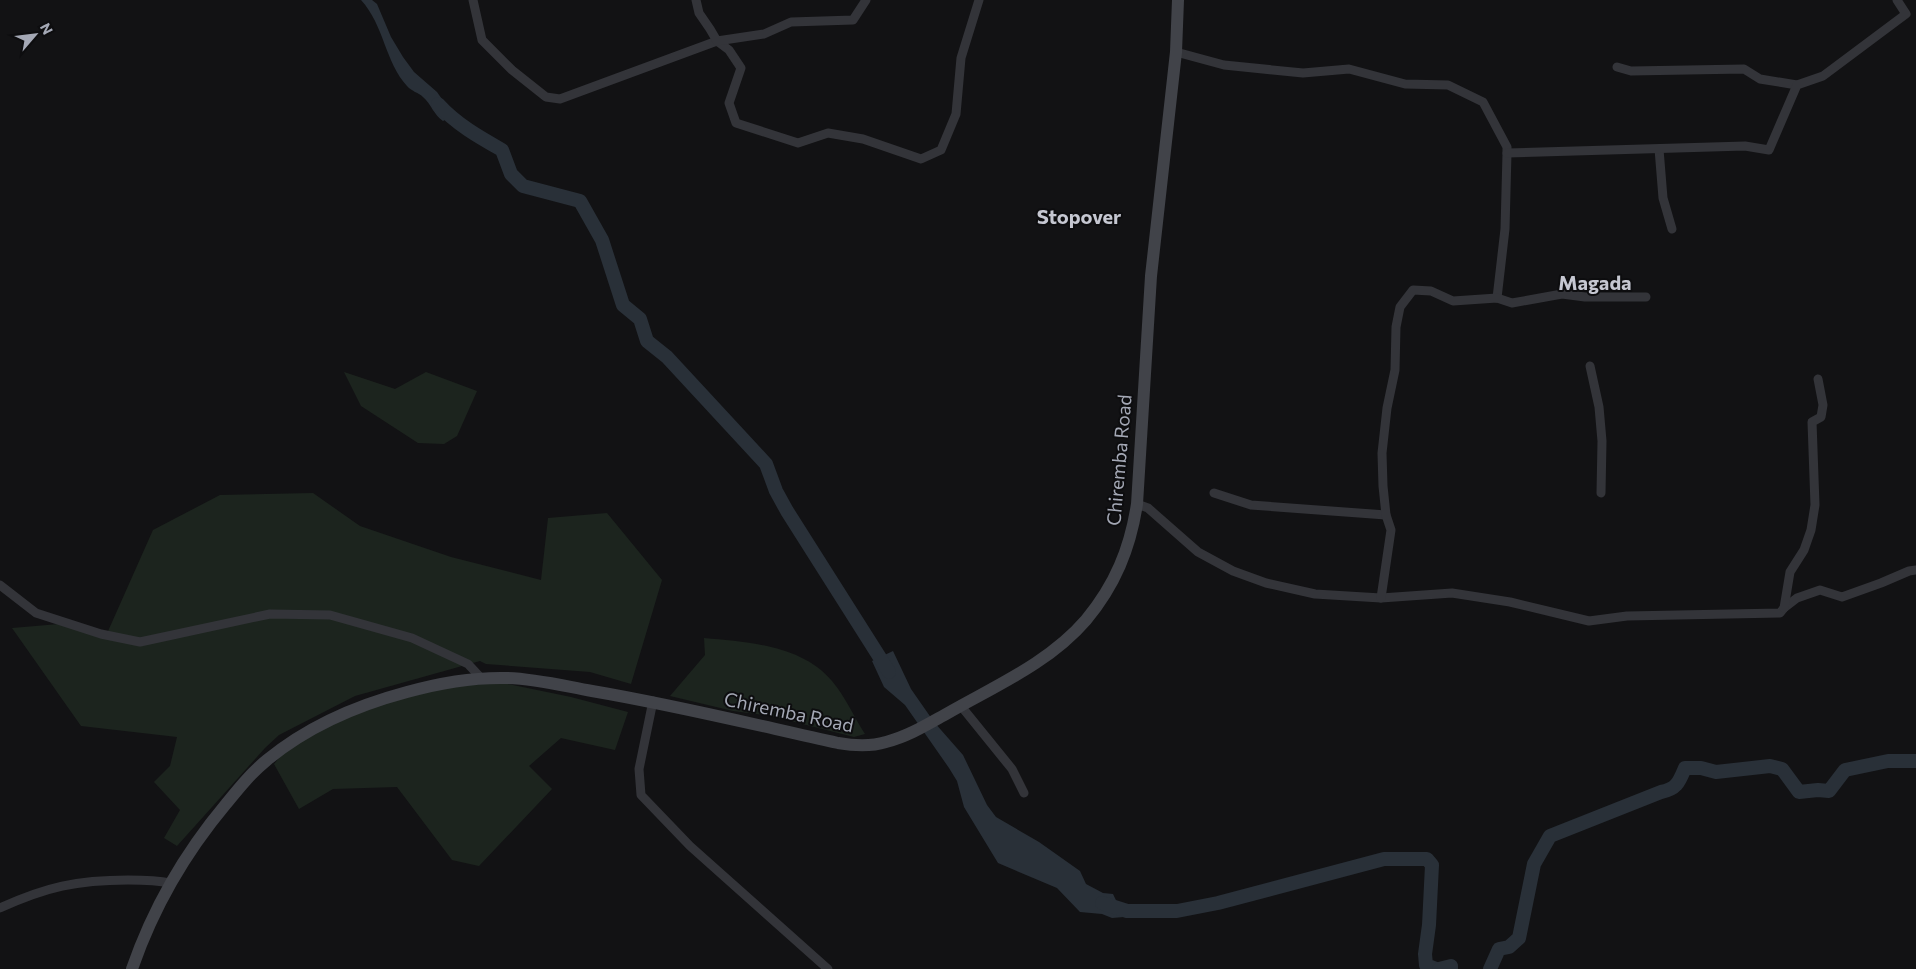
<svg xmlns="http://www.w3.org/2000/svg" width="1916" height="969" font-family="Commissioner,sans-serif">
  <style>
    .green { fill: #1c241e }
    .water { fill: #293038 }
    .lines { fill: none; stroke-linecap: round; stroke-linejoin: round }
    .river { stroke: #293038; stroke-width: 14 }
    .street { stroke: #333439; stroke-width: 9 }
    .secondary { stroke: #414349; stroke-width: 12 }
    .labels { text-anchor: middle; stroke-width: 4; stroke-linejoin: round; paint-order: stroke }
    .street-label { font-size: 19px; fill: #a4a8b5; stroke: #0d0d0f }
    .neighbourhood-label { font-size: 20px; font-weight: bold; fill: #c5c7d1; stroke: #0d0d0f }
  </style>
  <rect width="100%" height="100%" fill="#121214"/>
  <g class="green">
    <path d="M 344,372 L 395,389 L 426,372 L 477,391 L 457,436 L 444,444 L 418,443 L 361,406 Z"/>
    <path d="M 313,493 L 360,526 L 451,557 L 541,580 L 548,518 L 607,513 L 662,580 L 631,684 L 590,672 L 486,664 L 480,661 L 355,696 L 279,735 L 265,748 L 177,846 L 164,838 L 180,810 L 154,782 L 170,766 L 177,737 L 81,726 L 12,628 L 59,624 L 105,638 L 153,530 L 220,495 Z"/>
    <path d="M 704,638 C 748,642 802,645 832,681 C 845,696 854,717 865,734 L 854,737 L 771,716 L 733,711 L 670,696 L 705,655 Z"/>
    <path d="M 498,682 L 571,697 L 628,712 L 615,750 L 561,738 L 529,766 L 552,789 L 479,866 L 452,860 L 397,787 L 333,789 L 299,809 L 274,764 L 293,742 L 366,707 L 434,689 Z"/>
  </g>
  <g class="water">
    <path d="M 361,0 L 372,0 L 377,4 L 391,37 L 403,57 L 414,72 L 437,92 L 453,115 L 443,121 C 434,115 431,104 423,97 C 419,93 411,91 407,86 C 385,62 384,25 361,0 Z"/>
    <path d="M 893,651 L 911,689 L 934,722 L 963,755 L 987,805 L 996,817 L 1039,842 L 1080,871 L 1086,884 L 1103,893 L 1113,894 L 1124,917 L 1112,918 L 1102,914 L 1080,912 L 1057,888 L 998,863 L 964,807 L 957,781 L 949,768 L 905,705 L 884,687 L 872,661 Z"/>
  </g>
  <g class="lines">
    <g class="river">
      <path d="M 438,104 C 456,124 479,137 502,150 L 511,174 L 523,186 L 580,201 L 602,240 L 623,305 L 640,319 L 647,341 L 667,357 L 766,464 L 776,491 L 787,511 L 889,672"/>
      <path d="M 1102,903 L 1127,911 L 1177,911 L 1218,903 L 1384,859 L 1427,859 L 1432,865 L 1429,925 L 1425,954 L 1426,965 L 1436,969"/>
      <path d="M 1439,969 L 1451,966 L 1451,969"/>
      <path d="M 1490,969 L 1499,949 L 1509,947 L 1519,938 L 1534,864 L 1550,836 L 1661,792 C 1677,789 1679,782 1685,768 L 1701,768 L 1716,772 L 1770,766 L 1782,769 L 1799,792 L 1818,790 L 1829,791 L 1845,770 L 1888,761 L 1916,761"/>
    </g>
    <g class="street">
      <path d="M 473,0 L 482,40 L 512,70 L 546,97 L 560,99 L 717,41 L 729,50 L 741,68 L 729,103 L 736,123 L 798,143 L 828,133 L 863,139 L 921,159 L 941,150 L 956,114 L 961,58 L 979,0"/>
      <path d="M 696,0 L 699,13 L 710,29 L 717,41 L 764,34 L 791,22 L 853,20 L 866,0"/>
      <path d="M 1176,52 L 1224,65 L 1303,73 L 1349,69 L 1405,84 L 1448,85 L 1483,102 L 1507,147 L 1507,153 L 1505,229 L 1497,298"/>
      <path d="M 1617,67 L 1631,71 L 1744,69 L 1760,79 L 1797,85"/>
      <path d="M 1659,149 L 1663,198 L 1672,229"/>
      <path d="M 1507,153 L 1745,146 L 1769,150 L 1797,85 L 1823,76 L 1906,14 L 1897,0"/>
      <path d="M 1590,366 L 1599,407 L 1602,441 L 1601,493"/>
      <path d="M 1214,493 L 1251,505 L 1386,515"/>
      <path d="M 1137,504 L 1148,508 L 1198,552 L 1233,571 L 1266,583 L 1315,594 L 1381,598 L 1452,593 L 1510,602 L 1589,621 L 1627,616 L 1780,613 L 1784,608 L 1797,598 L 1820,590 L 1842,597 L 1881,583 L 1909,571 L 1916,570"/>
      <path d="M 0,585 L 36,613 L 101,634 L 140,642 L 270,614 L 330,615 L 412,638 L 468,664 L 481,678"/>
      <path d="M 1381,598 L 1391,530 L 1386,515 L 1383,486 L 1382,453 L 1387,408 L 1395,370 L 1396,327 L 1400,307 L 1413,290 L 1431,291 L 1453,301 L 1497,298 L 1512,303 L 1562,294 L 1585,297 L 1646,297"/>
      <path d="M 1784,608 L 1790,572 L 1804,550 L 1811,530 L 1815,505 L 1812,422 L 1821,417 L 1823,405 L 1818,379"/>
      <path d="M 653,701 L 639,769 L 641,795 L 690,846 L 828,969"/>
      <path d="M 961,706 L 1012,769 L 1024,793"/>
      <path d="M 0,908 C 46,887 77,880 128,880 C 142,880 156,880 170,883"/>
    </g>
    <path class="secondary" d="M 132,969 C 153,908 185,853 226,804 C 239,788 251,773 267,760 C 307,727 358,705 407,692 C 439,683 475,677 508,678 C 537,679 564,686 592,691 C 675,705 756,725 838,743 C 855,746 870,747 886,742 C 909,736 928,724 948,713 C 995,686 1049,663 1086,620 C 1115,585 1130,549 1137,504 L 1151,276 L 1176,52 L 1178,0"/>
  </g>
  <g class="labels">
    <g class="street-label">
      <text transform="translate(1119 460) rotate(-85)" y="7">Chiremba Road</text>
      <text transform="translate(789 712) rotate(12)" y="7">Chiremba Road</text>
    </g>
    <g class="neighbourhood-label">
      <text x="1079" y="224">Stopover</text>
      <text x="1595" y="290">Magada</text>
    </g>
  </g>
  <g transform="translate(35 35) rotate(62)" stroke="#0d0d0f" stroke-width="4" paint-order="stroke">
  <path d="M0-4L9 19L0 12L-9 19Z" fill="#a4a8b5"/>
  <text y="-8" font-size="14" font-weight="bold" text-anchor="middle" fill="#a4a8b5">N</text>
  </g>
</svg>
